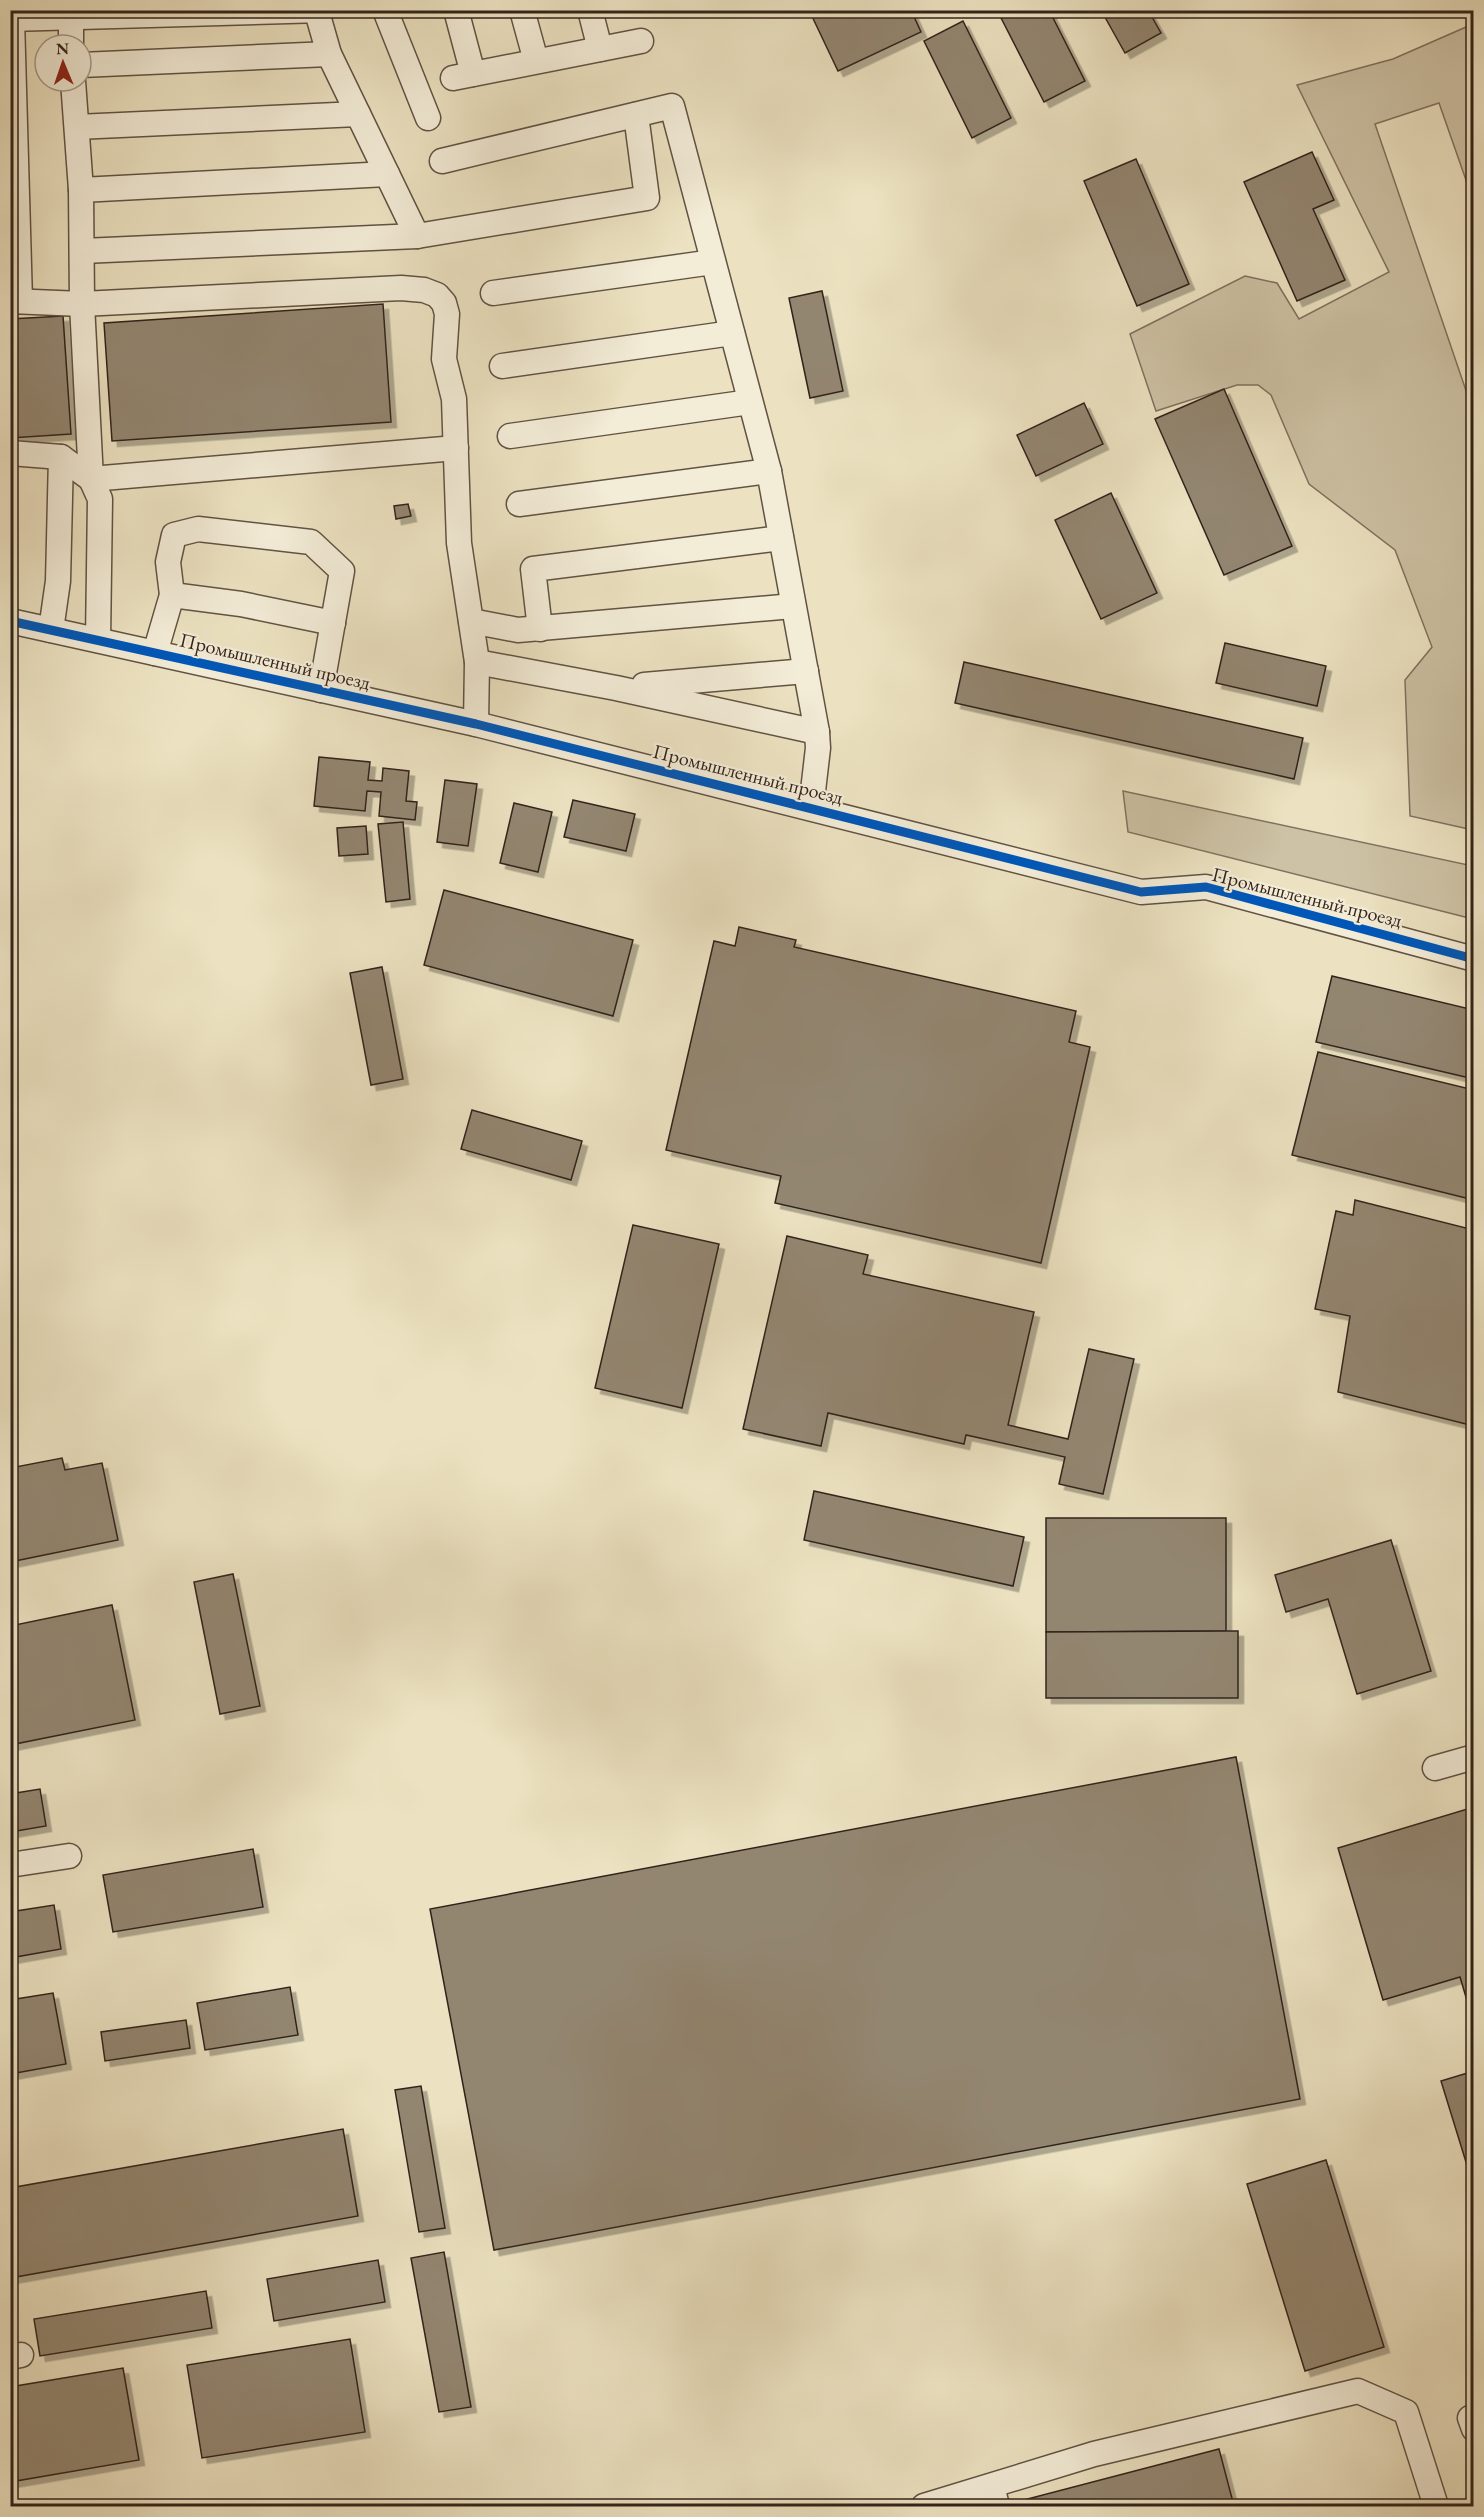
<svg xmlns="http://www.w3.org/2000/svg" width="1484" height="2517" font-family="'EB Garamond',serif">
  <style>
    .green { fill: #cdc2a5; stroke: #807260; stroke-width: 1.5 }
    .building { fill: #938671; stroke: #33231b; stroke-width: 1.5; filter: url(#shadow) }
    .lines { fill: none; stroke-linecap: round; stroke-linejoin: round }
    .minor-casing { stroke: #615344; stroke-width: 27 }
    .minor { stroke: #f3ecd7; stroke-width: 24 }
    .cycleway-casing { stroke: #f3ecd7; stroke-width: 13 }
    .cycleway { stroke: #0057b8; stroke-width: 9 }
    .labels { text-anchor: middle; stroke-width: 4.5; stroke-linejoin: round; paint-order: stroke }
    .street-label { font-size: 20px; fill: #33231b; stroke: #f3ecd7 }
  </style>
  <defs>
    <filter id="shadow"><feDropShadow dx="5.5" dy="5.5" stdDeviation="0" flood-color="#0004"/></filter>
  </defs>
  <rect width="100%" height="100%" fill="#ece2c1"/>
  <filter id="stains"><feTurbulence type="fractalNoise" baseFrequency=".00333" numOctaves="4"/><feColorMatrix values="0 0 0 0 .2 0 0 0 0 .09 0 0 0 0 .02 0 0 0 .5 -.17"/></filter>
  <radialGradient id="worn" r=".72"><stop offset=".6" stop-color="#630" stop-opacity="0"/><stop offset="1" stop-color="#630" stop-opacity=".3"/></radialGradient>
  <g class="green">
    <path d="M 1473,24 L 1473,200 L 1439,103 L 1375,124 L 1473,411 L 1473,830 L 1410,816 L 1405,680 L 1432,647 L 1395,550 L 1309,484 L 1271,395 L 1258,385 L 1237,385 L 1156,411 L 1130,334 L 1245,276 L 1277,283 L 1299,319 L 1389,272 L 1297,85 L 1393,59 Z"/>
    <path d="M 1123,791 L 1473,866 L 1473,919 L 1128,832 Z"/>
  </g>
  <g class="building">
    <path d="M 809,10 L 911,10 L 921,32 L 838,71 Z"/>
    <path d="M 1001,10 L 1049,10 L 1085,81 L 1044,102 L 998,12 Z"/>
    <path d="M 1101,10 L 1148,10 L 1161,33 L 1125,53 Z"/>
    <path d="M 963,21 L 1011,118 L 972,138 L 924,41 Z"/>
    <path d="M 1312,152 L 1334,200 L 1313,209 L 1345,280 L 1297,301 L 1244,182 Z"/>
    <path d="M 1136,159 L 1189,284 L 1137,306 L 1084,181 Z"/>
    <path d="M 822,291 L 843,391 L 810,398 L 789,298 Z"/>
    <path d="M 383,304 L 391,422 L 112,441 L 104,323 Z"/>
    <path d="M 63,316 L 71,434 L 10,438 L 10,319 Z"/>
    <path d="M 1224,389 L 1292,546 L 1224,575 L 1155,419 Z"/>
    <path d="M 1084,403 L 1103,444 L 1036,476 L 1017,435 Z"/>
    <path d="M 1111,493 L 1157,593 L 1101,619 L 1055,520 Z"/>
    <path d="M 408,504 L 411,516 L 396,519 L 394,506 Z"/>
    <path d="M 1225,643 L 1326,666 L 1317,706 L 1216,683 Z"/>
    <path d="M 964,662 L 1303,738 L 1294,779 L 955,703 Z"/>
    <path d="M 319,757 L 370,762 L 368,780 L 382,781 L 383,768 L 409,771 L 406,801 L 417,802 L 415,820 L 379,816 L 381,792 L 367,791 L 365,811 L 314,806 Z"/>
    <path d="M 445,780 L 477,784 L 468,846 L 437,842 Z"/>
    <path d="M 573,800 L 635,814 L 626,851 L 564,837 Z"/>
    <path d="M 514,803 L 552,812 L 538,872 L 500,863 Z"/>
    <path d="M 403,822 L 410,899 L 386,902 L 378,824 Z"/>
    <path d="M 366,826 L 368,854 L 339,856 L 337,828 Z"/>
    <path d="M 444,890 L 633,940 L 613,1016 L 424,965 Z"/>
    <path d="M 739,927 L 796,940 L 794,947 L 1076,1011 L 1069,1042 L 1090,1047 L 1041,1263 L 775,1203 L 781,1176 L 666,1150 L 714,941 L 735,946 Z"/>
    <path d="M 382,967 L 403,1079 L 371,1085 L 350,973 Z"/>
    <path d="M 1332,976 L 1474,1010 L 1474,1079 L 1316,1042 Z"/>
    <path d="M 1318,1052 L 1474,1090 L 1474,1200 L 1292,1155 Z"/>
    <path d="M 472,1110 L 582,1141 L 571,1180 L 461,1149 Z"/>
    <path d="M 1355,1200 L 1474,1230 L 1474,1426 L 1338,1392 L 1350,1316 L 1315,1309 L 1336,1211 L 1353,1215 Z"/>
    <path d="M 633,1225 L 719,1244 L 682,1408 L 595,1388 Z"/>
    <path d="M 787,1236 L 868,1255 L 863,1274 L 1034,1312 L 1008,1425 L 1068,1439 L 1089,1349 L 1134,1359 L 1103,1494 L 1059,1484 L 1065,1457 L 966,1435 L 964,1444 L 828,1413 L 821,1446 L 743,1429 Z"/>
    <path d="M 62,1458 L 65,1470 L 102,1463 L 118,1540 L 10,1562 L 10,1468 Z"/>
    <path d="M 814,1491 L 1024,1537 L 1013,1586 L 804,1540 Z"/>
    <path d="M 1046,1518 L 1226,1518 L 1226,1631 L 1046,1632 Z"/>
    <path d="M 1391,1540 L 1431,1671 L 1357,1694 L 1328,1599 L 1286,1612 L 1275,1575 Z"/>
    <path d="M 233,1574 L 260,1706 L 220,1714 L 194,1582 Z"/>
    <path d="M 112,1605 L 135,1720 L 10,1745 L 10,1626 Z"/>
    <path d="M 1226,1631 L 1238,1631 L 1238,1698 L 1046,1698 L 1046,1632 Z"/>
    <path d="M 1236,1757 L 1300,2099 L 494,2250 L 430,1909 Z"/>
    <path d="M 40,1789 L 46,1826 L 10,1832 L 10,1794 Z"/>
    <path d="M 1474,1807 L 1474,2014 L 1471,2014 L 1460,1977 L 1383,2000 L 1338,1848 Z"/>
    <path d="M 253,1849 L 263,1907 L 113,1932 L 103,1875 Z"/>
    <path d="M 54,1905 L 61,1949 L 10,1958 L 10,1912 Z"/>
    <path d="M 290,1987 L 298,2035 L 205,2050 L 197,2003 Z"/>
    <path d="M 53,1993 L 66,2064 L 10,2074 L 10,2000 Z"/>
    <path d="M 186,2020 L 190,2048 L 105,2061 L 101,2032 Z"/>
    <path d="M 1474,2071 L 1474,2174 L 1470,2175 L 1441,2081 Z"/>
    <path d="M 421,2086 L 445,2228 L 419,2232 L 395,2090 Z"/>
    <path d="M 343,2129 L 358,2216 L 10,2278 L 10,2188 Z"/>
    <path d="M 1326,2160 L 1384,2347 L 1305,2371 L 1247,2184 Z"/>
    <path d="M 444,2252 L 471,2407 L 439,2412 L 411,2258 Z"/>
    <path d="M 378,2260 L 385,2302 L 274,2321 L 267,2279 Z"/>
    <path d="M 206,2291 L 212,2328 L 40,2356 L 34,2319 Z"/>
    <path d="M 350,2339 L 365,2432 L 202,2458 L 187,2365 Z"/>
    <path d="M 123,2368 L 139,2460 L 10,2482 L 10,2387 Z"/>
    <path d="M 1219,2449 L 1234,2506 L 1017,2506 L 1016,2502 Z"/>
  </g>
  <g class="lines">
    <g class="minor-casing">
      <g id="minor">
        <path d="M 385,10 L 428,118"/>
        <path d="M 456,10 L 473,74"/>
        <path d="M 522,10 L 536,61"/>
        <path d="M 590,10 L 600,49"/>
        <path d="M 317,12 L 329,54 L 417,236"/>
        <path d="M 10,19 L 323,10"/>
        <path d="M 12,19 L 20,301"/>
        <path d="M 71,19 L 71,45"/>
        <path d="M 81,65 L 329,54"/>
        <path d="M 453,78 L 641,41"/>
        <path d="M 73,81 L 81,190 L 82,304 L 91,479 L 100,499 L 98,640"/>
        <path d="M 77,127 L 358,114"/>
        <path d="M 442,161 L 672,106 L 769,471 L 817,732 L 818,748 L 811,808"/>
        <path d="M 81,190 L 387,174"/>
        <path d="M 83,251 L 417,236 L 647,198 L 636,115"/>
        <path d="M 493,293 L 713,262"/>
        <path d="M 10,301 L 82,304 L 401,288 L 424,290 L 437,295 L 444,303 L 447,314 L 444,359 L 454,399 L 459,543 L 477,662 L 476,724"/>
        <path d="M 502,366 L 732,333"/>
        <path d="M 510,436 L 750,402"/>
        <path d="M 10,453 L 61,457 L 91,479 L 456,448"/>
        <path d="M 519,504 L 769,471"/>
        <path d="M 172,595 L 241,604 L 333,623"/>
        <path d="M 10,621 L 476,724 L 1141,892 L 1206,887 L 1474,959"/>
        <path d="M 471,621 L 518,630 L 793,606"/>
        <path d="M 540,629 L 533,569 L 781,538"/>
        <path d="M 51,630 L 58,581 L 61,457"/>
        <path d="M 155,653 L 172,595 L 168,562 L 174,535 L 198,529 L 311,542 L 342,571 L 321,690"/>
        <path d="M 477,662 L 616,688 L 817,732"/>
        <path d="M 644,685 L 806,671"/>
        <path d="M 1435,1768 L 1474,1757"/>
        <path d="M 10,1865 L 69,1856"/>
        <path d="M 10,2357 L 21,2355"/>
        <path d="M 1470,2418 L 1474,2429"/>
        <path d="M 992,2486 L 997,2506"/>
        <path d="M 924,2506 L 1094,2454 L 1358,2391 L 1406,2412 L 1436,2506"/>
      </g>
    </g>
    <use href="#minor" class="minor"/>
    <g class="cycleway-casing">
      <path id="cycleway" d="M 10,621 L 476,724 L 1141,892 L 1206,887 L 1474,959"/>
    </g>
    <use href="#cycleway" class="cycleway"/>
  </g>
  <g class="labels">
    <g class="street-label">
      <text transform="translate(275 661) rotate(13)" y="7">Промышленный проезд</text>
      <text transform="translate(748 774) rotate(14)" y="7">Промышленный проезд</text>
      <text transform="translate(1307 897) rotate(14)" y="7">Промышленный проезд</text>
    </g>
  </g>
  <rect width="1484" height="2517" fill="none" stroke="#ece2c1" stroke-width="36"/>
  <rect x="12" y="12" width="1460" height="2493" fill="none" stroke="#33231b" stroke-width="3"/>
  <rect x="18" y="18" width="1448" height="2481" fill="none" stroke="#33231b" stroke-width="1.5"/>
  <g transform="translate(63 63) rotate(358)"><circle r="28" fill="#f3ecd7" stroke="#a69c8c" stroke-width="1.5"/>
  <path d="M0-4.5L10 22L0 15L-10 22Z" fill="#8f2418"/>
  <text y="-9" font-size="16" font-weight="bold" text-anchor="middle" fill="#33231b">N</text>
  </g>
  <rect width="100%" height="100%" filter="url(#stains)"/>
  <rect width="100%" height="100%" fill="url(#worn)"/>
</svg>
